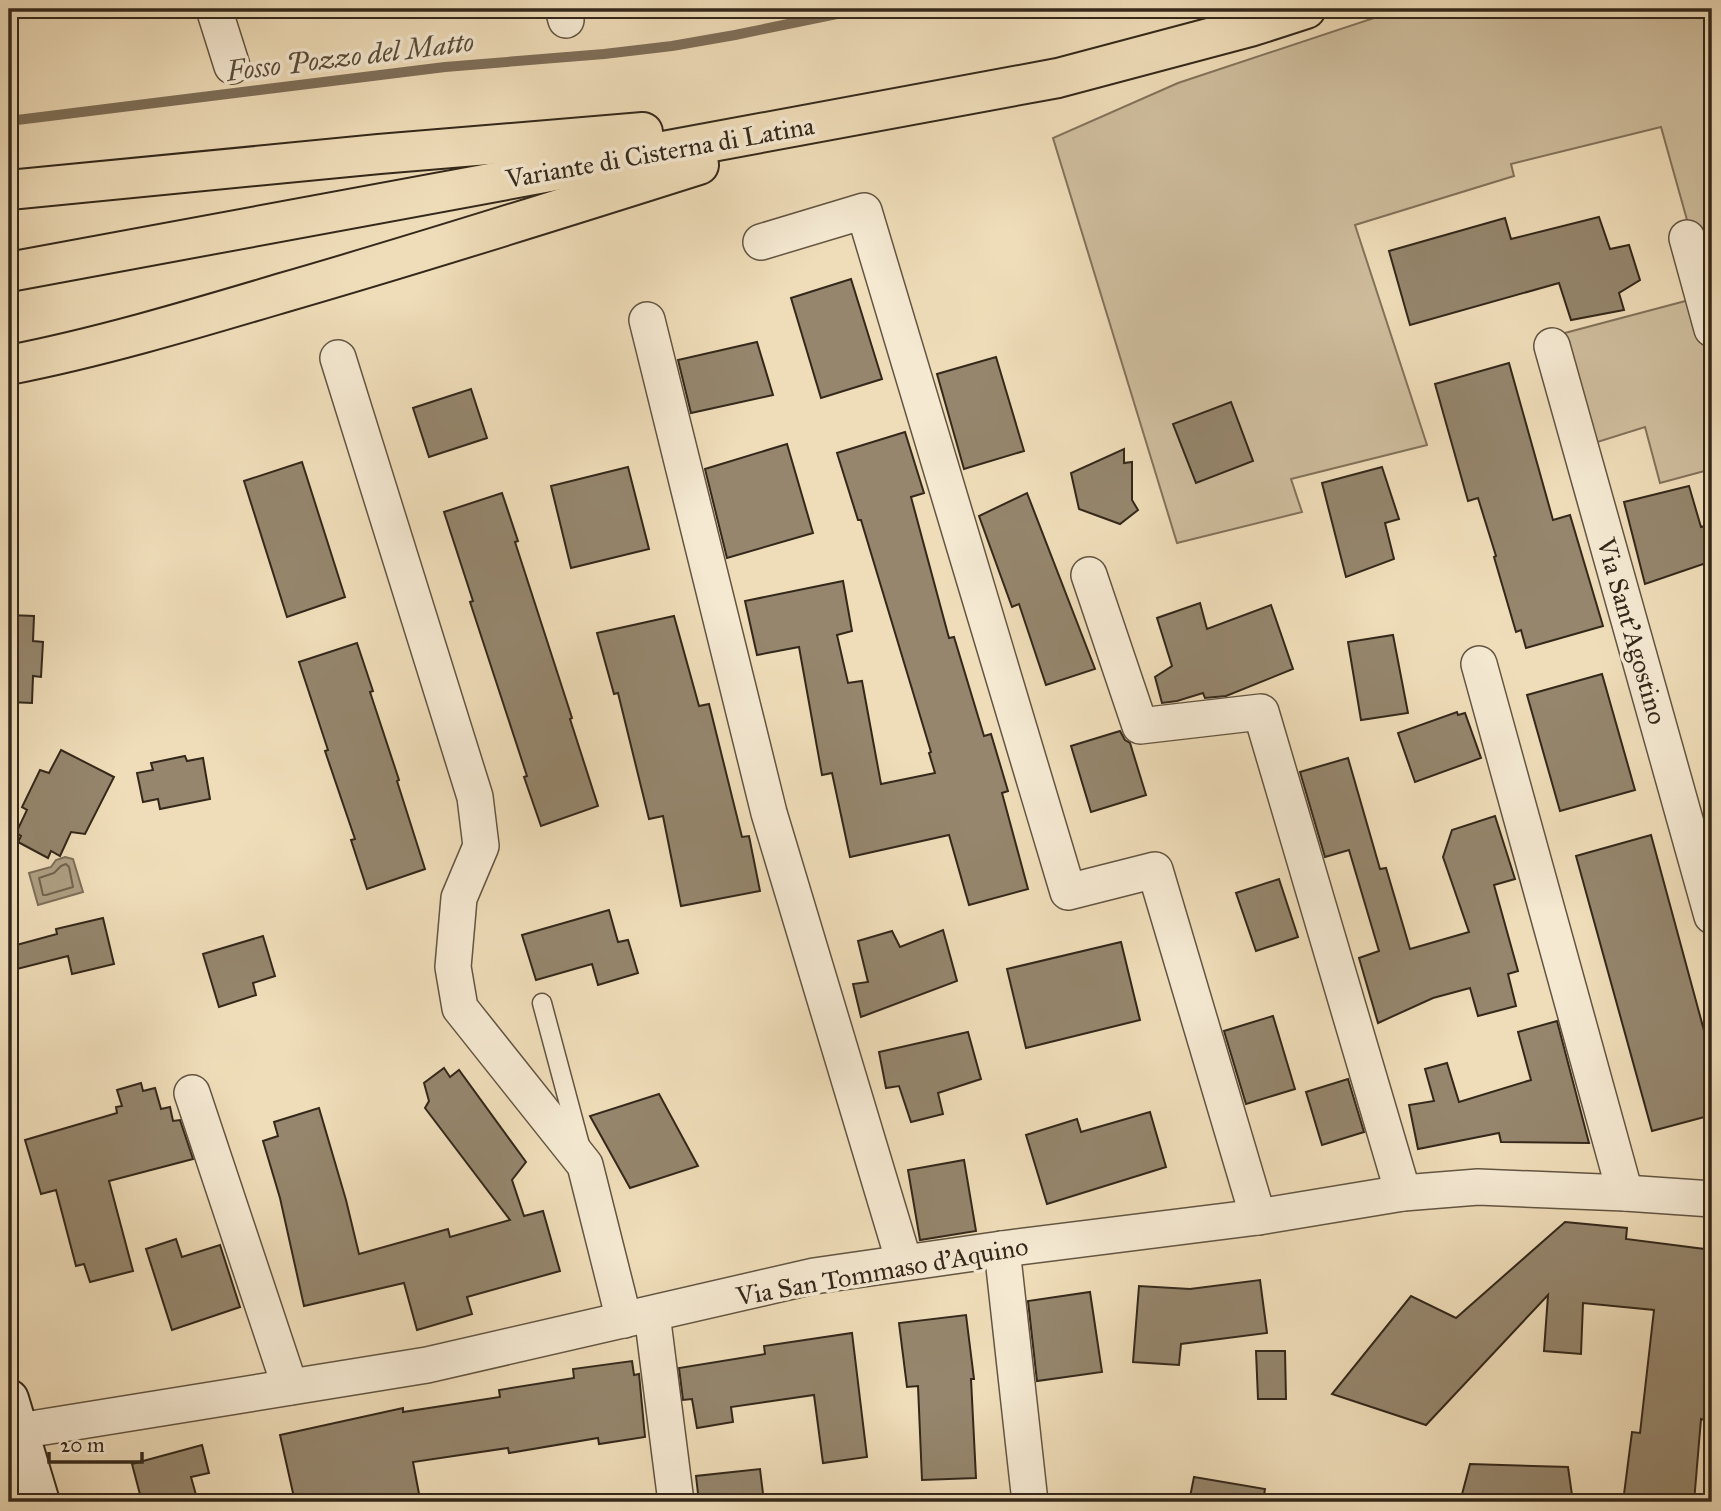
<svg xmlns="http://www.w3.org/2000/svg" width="1721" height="1511" font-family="'IM FELL Great Primer',serif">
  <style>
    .green { fill: #cfbe9e; stroke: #82735c; stroke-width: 2 }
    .water { fill: #af9f83; stroke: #7e6f59; stroke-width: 2 }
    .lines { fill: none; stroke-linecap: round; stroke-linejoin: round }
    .shore { stroke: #72644f; stroke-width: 2 }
    .stream { stroke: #7e6f59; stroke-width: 10 }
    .building { fill: #95866d; stroke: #34281b; stroke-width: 2 }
    .lane-casing { stroke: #635542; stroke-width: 21 }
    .street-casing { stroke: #635542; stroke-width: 38 }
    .secondary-casing { stroke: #34281b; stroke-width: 42 }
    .primary-casing { stroke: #34281b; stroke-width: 42 }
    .lane { stroke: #f5e9d2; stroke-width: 18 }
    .street { stroke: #f5e9d2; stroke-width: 35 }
    .secondary { stroke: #f5e9d2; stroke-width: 38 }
    .primary { stroke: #efddb9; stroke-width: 38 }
    .labels { text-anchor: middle; stroke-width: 7; stroke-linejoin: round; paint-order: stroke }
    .street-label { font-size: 26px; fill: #34281b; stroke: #f5e9d2 }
    .water-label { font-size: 28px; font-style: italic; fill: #594c3a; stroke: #f5e9d2 }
  </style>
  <rect width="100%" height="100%" fill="#efddb9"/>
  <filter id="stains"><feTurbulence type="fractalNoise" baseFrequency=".00286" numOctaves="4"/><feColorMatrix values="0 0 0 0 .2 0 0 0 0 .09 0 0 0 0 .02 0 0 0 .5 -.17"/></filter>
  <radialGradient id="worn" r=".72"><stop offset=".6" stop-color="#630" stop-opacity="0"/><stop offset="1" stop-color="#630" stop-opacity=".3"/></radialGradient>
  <path class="green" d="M 1401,9 L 1712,9 L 1712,469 L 1660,483 L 1645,427 L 1591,444 L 1561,334 L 1708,295 L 1661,127 L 1511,164 L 1514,176 L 1355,225 L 1427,445 L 1291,479 L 1302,512 L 1177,543 L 1053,138 L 1178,83 Z"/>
  <path class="water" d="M 65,857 L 73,859 L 83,892 L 38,905 L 29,873 L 51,867 L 56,860 Z"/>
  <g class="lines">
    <path class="shore" d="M 66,864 L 69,867 L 73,887 L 46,895 L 43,895 L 39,878 L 54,873 L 61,866 Z"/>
    <path class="stream" d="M 9,121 L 445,67 L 604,54 L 672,46 L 735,35 L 861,9"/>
  </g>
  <g class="building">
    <path d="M 1599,217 L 1610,249 L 1629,245 L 1640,280 L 1619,293 L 1624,310 L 1571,320 L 1559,283 L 1410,325 L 1389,251 L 1505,218 L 1511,239 Z"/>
    <path d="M 851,279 L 882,379 L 821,398 L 791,298 Z"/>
    <path d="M 757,342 L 773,395 L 691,413 L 678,360 Z"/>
    <path d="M 996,357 L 1024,451 L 964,469 L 937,374 Z"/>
    <path d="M 1509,363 L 1553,520 L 1570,515 L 1603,626 L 1526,648 L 1521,630 L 1516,632 L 1494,557 L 1496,556 L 1478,498 L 1468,501 L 1435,384 Z"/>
    <path d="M 471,389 L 487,438 L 429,457 L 413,408 Z"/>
    <path d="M 1231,402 L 1253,461 L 1196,483 L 1173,424 Z"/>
    <path d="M 905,432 L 924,493 L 911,497 L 949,638 L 954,637 L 984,736 L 991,734 L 1008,791 L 1002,793 L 1028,889 L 969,905 L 949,835 L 850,857 L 832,773 L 822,775 L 799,647 L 757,655 L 745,601 L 843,581 L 852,631 L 837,635 L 848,683 L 862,681 L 881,784 L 935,773 L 929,753 L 931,752 L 861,520 L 858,520 L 837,453 Z"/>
    <path d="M 787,444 L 813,533 L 727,558 L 705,469 Z"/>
    <path d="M 1124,449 L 1124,463 L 1132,462 L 1132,500 L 1138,510 L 1120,524 L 1079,509 L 1071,473 Z"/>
    <path d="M 302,462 L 345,597 L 287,617 L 244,481 Z"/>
    <path d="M 628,467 L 649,549 L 571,568 L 551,486 Z"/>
    <path d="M 1382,467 L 1399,519 L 1385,523 L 1394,559 L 1346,577 L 1322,483 Z"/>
    <path d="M 1689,486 L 1701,527 L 1712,524 L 1712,561 L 1645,584 L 1624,502 Z"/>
    <path d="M 502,493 L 518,541 L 515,542 L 572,718 L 570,719 L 598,806 L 541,826 L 524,777 L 527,776 L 470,602 L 473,601 L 444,512 Z"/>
    <path d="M 1027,493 L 1095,669 L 1046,685 L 1019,604 L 1012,607 L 979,516 Z"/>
    <path d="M 1200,603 L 1207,629 L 1271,605 L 1293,669 L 1226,696 L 1205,698 L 1203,693 L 1177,701 L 1162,703 L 1155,677 L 1172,666 L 1157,618 Z"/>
    <path d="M 9,615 L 34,616 L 33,641 L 43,642 L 41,677 L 33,676 L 32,703 L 9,702 Z"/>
    <path d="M 674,616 L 699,706 L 709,704 L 742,837 L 749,836 L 760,891 L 681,906 L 663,816 L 649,819 L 618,693 L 614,694 L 597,633 Z"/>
    <path d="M 1393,635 L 1408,713 L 1361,720 L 1348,642 Z"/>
    <path d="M 357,643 L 373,691 L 370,692 L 399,780 L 397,781 L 425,869 L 367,889 L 351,840 L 355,839 L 325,751 L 328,750 L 299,662 Z"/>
    <path d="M 1602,674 L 1635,790 L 1560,811 L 1527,695 Z"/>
    <path d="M 1457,712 L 1458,715 L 1465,713 L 1481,758 L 1415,782 L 1398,733 Z"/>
    <path d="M 1120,731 L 1125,740 L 1130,743 L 1146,795 L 1091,812 L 1071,746 Z"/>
    <path d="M 61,750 L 114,777 L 85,834 L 71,832 L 60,856 L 51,851 L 48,858 L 18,842 L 21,836 L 16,833 L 27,810 L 22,807 L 40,770 L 49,773 Z"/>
    <path d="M 185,756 L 187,761 L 203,758 L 210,799 L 160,809 L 158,799 L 143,802 L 137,773 L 153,770 L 151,763 Z"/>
    <path d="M 1348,758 L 1380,869 L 1386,868 L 1410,949 L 1469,932 L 1443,857 L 1452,830 L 1495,816 L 1515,879 L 1494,885 L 1518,971 L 1508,974 L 1516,1006 L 1478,1016 L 1470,988 L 1433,998 L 1378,1023 L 1359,958 L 1379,951 L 1349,850 L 1325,857 L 1300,772 Z"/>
    <path d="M 1651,835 L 1712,1060 L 1712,1115 L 1652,1131 L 1576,856 Z"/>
    <path d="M 1279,879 L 1298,937 L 1256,951 L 1236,893 Z"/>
    <path d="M 609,910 L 618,942 L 628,940 L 638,973 L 598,985 L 592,964 L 536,980 L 522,935 Z"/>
    <path d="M 103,918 L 114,964 L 72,974 L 68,956 L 9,971 L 9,947 L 57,934 L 56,929 Z"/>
    <path d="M 943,930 L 957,981 L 861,1017 L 853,984 L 868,982 L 858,941 L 892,931 L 900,947 Z"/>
    <path d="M 263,936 L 275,976 L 253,983 L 256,995 L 219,1007 L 203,954 Z"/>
    <path d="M 1121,942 L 1140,1020 L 1026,1048 L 1007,969 Z"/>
    <path d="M 1273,1016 L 1295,1089 L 1246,1104 L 1224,1031 Z"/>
    <path d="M 1557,1021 L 1589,1143 L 1501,1142 L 1499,1133 L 1418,1149 L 1409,1105 L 1434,1101 L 1425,1069 L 1447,1063 L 1459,1102 L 1531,1080 L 1518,1032 Z"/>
    <path d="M 968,1032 L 981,1079 L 938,1093 L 943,1114 L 911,1122 L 899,1086 L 886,1088 L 879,1052 Z"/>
    <path d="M 444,1068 L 450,1077 L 459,1070 L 526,1162 L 512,1180 L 524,1216 L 543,1211 L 560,1271 L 467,1297 L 472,1314 L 417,1330 L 404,1283 L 304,1306 L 280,1198 L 263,1141 L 278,1136 L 274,1122 L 319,1108 L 346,1200 L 359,1254 L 448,1229 L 450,1237 L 510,1220 L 425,1108 L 429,1101 L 424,1083 Z"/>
    <path d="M 1348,1079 L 1364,1132 L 1322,1145 L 1306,1092 Z"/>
    <path d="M 141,1083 L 143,1091 L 155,1088 L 161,1109 L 170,1107 L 173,1121 L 180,1120 L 193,1159 L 109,1181 L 133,1271 L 90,1282 L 84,1264 L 76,1266 L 56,1190 L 41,1194 L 25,1140 L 117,1113 L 116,1107 L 122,1106 L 117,1090 Z"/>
    <path d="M 659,1094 L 698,1166 L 630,1188 L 590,1116 Z"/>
    <path d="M 1150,1112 L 1166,1167 L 1047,1204 L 1026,1135 L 1077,1119 L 1081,1132 Z"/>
    <path d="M 964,1160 L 976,1231 L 920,1240 L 908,1170 Z"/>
    <path d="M 1565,1222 L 1627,1228 L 1626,1239 L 1712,1250 L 1712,1358 L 1705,1420 L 1701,1419 L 1694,1502 L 1623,1502 L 1632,1432 L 1640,1433 L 1654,1310 L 1583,1303 L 1581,1354 L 1544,1351 L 1548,1295 L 1426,1425 L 1332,1394 L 1411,1296 L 1456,1318 Z"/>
    <path d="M 176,1239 L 182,1257 L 220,1245 L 240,1307 L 172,1330 L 146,1249 Z"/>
    <path d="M 1260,1280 L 1267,1333 L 1181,1344 L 1179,1365 L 1133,1362 L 1139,1286 L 1190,1289 Z"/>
    <path d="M 1090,1292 L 1102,1372 L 1037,1381 L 1028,1301 Z"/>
    <path d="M 966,1315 L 974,1379 L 971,1379 L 976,1478 L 922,1480 L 918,1386 L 907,1387 L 899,1323 Z"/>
    <path d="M 852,1333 L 867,1457 L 823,1463 L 814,1395 L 731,1407 L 733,1422 L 697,1428 L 692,1399 L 683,1400 L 679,1368 L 765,1354 L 764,1346 Z"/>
    <path d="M 1256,1351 L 1285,1351 L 1286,1399 L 1258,1399 Z"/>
    <path d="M 632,1361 L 634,1375 L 639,1374 L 645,1437 L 599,1444 L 598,1438 L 509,1453 L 508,1448 L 413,1462 L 420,1499 L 405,1502 L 295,1502 L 280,1435 L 403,1408 L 403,1412 L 500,1397 L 499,1390 L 574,1378 L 573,1369 Z"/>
    <path d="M 202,1445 L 209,1473 L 191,1477 L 198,1502 L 142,1502 L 132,1464 Z"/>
    <path d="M 1470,1464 L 1568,1467 L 1573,1502 L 1460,1502 Z"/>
    <path d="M 760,1469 L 764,1502 L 699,1502 L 696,1476 Z"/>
    <path d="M 1194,1477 L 1265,1489 L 1263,1502 L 1189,1502 Z"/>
  </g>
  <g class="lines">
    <g class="lane-casing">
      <path id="lane" d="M 542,1003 L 580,1145"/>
    </g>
    <g class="street-casing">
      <g id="street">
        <path d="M 214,9 L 232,66"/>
        <path d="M 563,9 L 566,20"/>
        <path d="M 1687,238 L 1712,329"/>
        <path d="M 761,242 L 864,211 L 1068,892 L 1155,870 L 1258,1217"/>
        <path d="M 647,320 L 769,813 L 904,1262"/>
        <path d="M 1552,346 L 1712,916"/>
        <path d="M 338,358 L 475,797 L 481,846 L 459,898 L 453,967 L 460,1008 L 585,1165 L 624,1320"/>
        <path d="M 1089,575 L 1140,726 L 1261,712 L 1403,1193"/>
        <path d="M 1479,664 L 1625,1193"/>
        <path d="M 192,1093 L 290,1387"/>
        <path d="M 1002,1249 L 1030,1502"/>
        <path d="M 652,1314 L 676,1502"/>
        <path d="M 19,1431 L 427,1365 L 814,1276 L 1002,1249 L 1258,1217 L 1403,1193 L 1478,1187 L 1625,1193 L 1712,1199"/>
      </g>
    </g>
    <g class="secondary-casing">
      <path id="secondary" d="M 9,1399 L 40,1502"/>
    </g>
    <g class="primary-casing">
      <g id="primary">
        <path d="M 9,190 L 379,154 L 643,132"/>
        <path d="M 9,272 L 1058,78 L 1250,27 L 1306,9"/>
        <path d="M 9,365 C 101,347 191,320 282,293 C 421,253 560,209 699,165"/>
      </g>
    </g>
    <use href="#lane" class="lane"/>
    <use href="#street" class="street"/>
    <use href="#secondary" class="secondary"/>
    <use href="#primary" class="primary"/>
  </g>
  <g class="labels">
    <g class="street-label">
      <text transform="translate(660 152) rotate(-10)" y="9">Variante di Cisterna di Latina</text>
      <text transform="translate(1632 631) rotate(74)" y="9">Via Sant'Agostino</text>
      <text transform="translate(882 1271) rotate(-10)" y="9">Via San Tommaso d'Aquino</text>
    </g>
    <g class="water-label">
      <text transform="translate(350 56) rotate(-7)" y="10">Fosso Pozzo del Matto</text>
    </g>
  </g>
  <rect width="1721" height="1511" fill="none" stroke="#efddb9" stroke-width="35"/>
  <rect x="10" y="10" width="1700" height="1490" fill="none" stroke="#34281b" stroke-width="3.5"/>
  <rect x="18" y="18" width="1686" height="1476" fill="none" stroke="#34281b" stroke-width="2"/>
  <path d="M49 1452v10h93v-10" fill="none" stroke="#34281b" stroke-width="3.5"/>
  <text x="60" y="1452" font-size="21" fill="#34281b" stroke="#f5e9d2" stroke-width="5" paint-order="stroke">20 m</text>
  <rect width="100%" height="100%" filter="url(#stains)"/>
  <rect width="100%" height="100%" fill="url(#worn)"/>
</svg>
